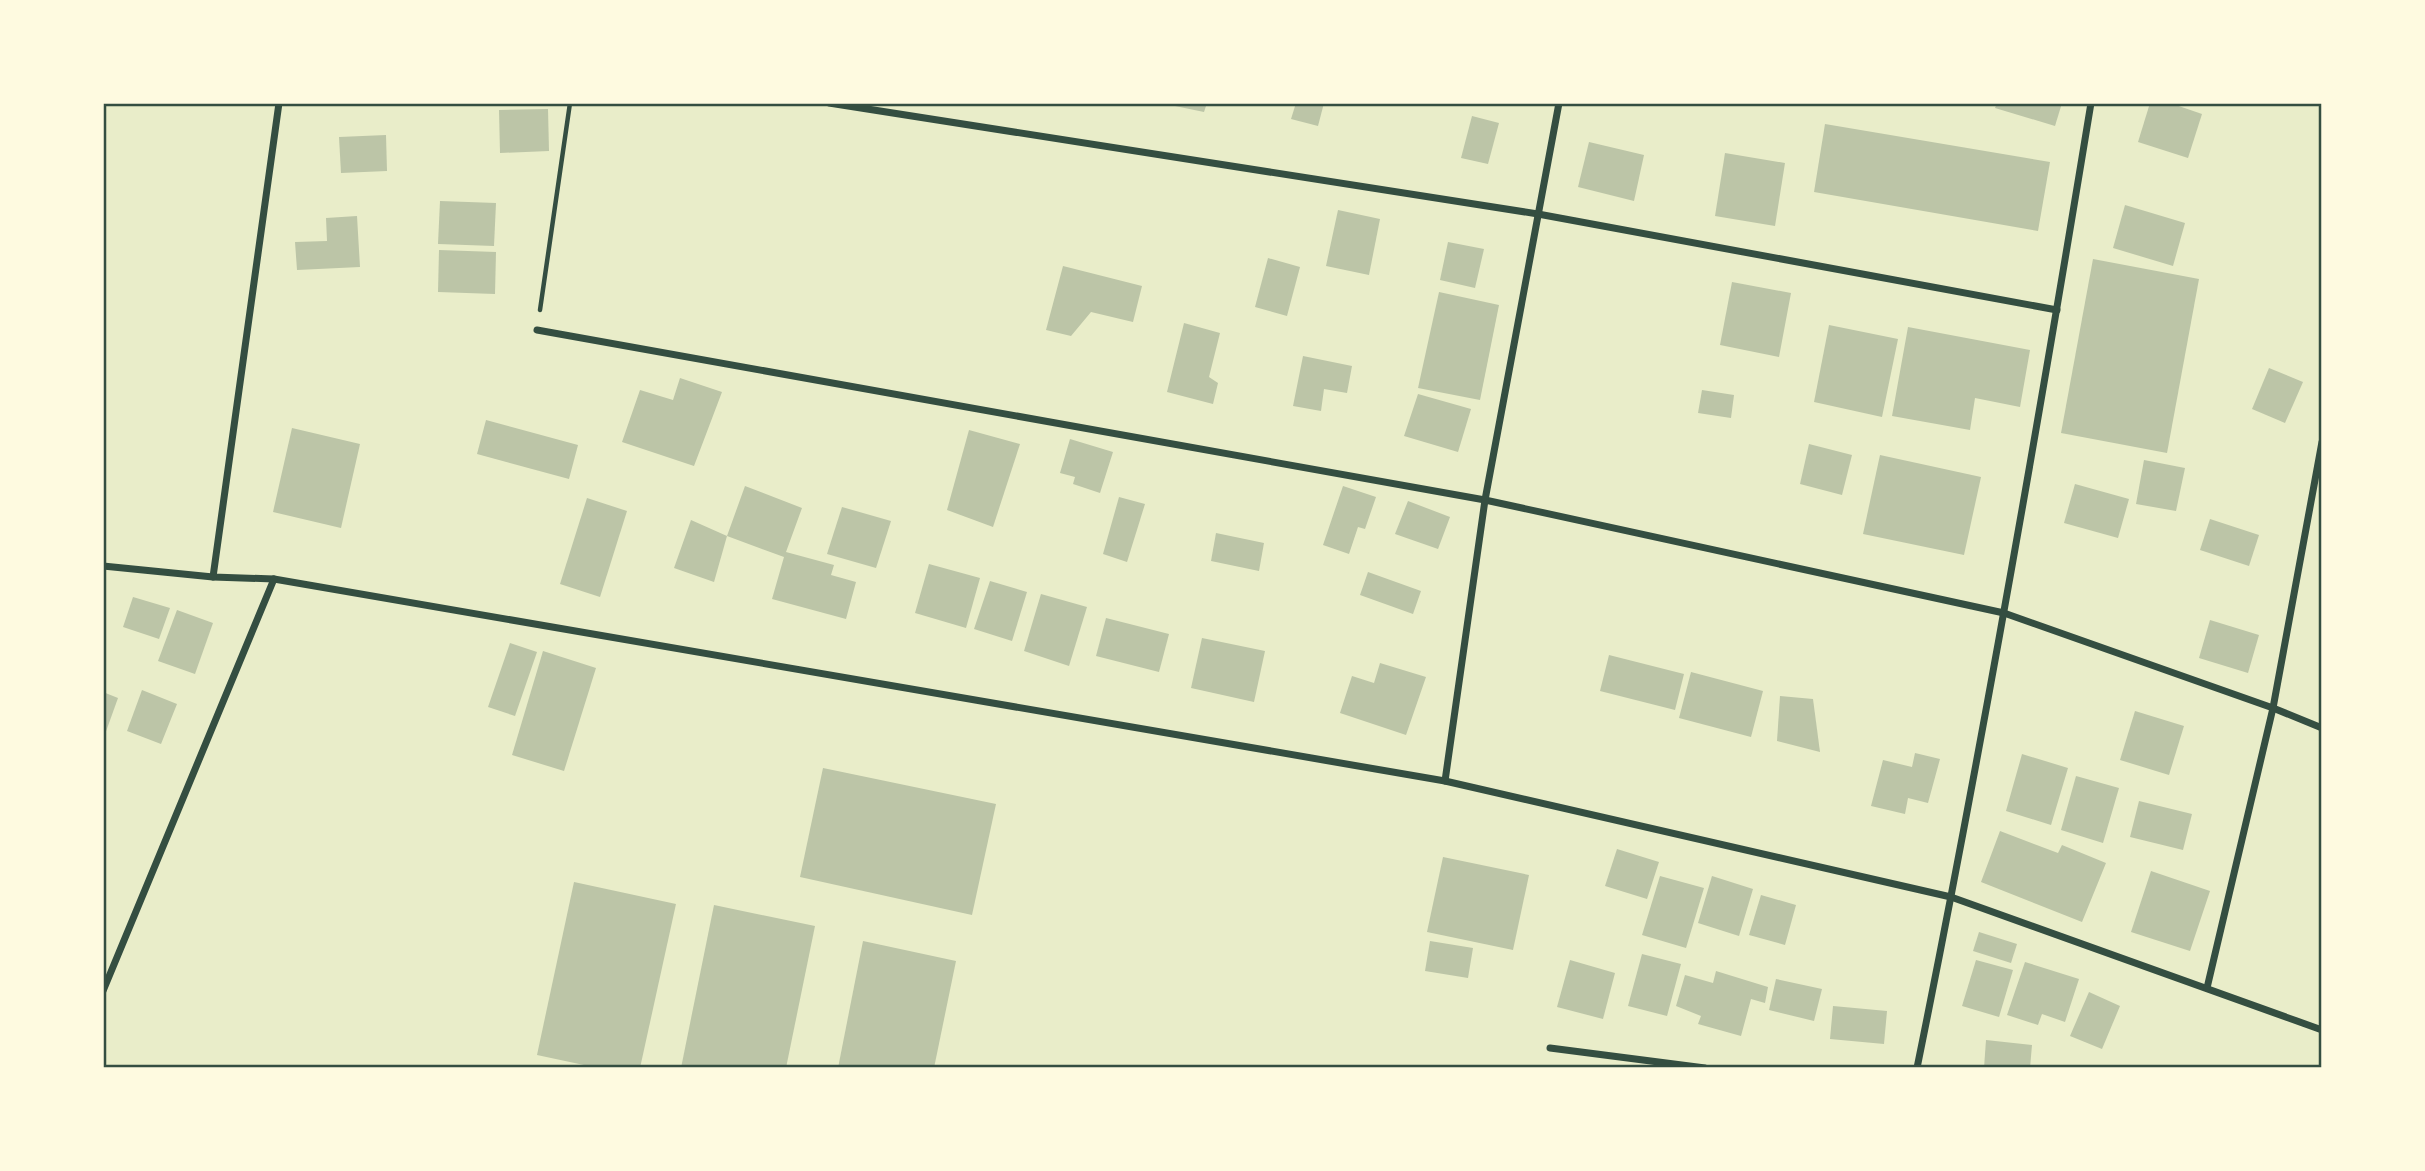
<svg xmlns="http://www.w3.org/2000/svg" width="2425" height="1171" font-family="'PT Sans',sans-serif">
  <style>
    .building { fill: #bcc5a7 }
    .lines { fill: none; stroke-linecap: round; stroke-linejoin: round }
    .path { stroke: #344e41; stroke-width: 4.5 }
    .minor { stroke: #344e41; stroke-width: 7 }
    .neatline { fill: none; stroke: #344e41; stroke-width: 2.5 }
  </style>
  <rect width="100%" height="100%" fill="#e9edc9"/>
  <g class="building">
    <path d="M 1176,103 L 1207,103 L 1204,112 L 1175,106 Z"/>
    <path d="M 1296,103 L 1324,103 L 1318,126 L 1291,119 Z"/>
    <path d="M 1997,103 L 2062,103 L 2055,126 L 1995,108 Z"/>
    <path d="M 2150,103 L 2170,103 L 2202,114 L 2188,158 L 2138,142 Z"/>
    <path d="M 548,109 L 549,151 L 500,153 L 499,110 Z"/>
    <path d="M 1472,116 L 1499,123 L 1488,164 L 1461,158 Z"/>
    <path d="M 1825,124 L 2050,162 L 2038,231 L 1814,192 Z"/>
    <path d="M 386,135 L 387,171 L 341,173 L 339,137 Z"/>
    <path d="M 1589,142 L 1644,155 L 1634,201 L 1578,187 Z"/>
    <path d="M 1725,153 L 1785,163 L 1775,226 L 1715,216 Z"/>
    <path d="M 440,201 L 496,203 L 494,246 L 438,244 Z"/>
    <path d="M 2125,205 L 2185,223 L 2173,266 L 2113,248 Z"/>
    <path d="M 1338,210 L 1380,219 L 1369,275 L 1326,266 Z"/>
    <path d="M 357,216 L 360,267 L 297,270 L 295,242 L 327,241 L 326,218 Z"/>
    <path d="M 1448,242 L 1484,249 L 1475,288 L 1440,280 Z"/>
    <path d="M 439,250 L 496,252 L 495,294 L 438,292 Z"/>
    <path d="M 1268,258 L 1300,267 L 1287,316 L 1255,307 Z"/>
    <path d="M 2093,259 L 2199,279 L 2167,453 L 2061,433 Z"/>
    <path d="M 1063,266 L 1142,286 L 1133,322 L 1091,312 L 1071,336 L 1046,330 Z"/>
    <path d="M 1732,282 L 1791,293 L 1779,357 L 1720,345 Z"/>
    <path d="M 1439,292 L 1499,305 L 1480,400 L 1418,388 Z"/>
    <path d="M 1184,323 L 1220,333 L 1209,377 L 1218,383 L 1213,404 L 1167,392 Z"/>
    <path d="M 1829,325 L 1898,339 L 1882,417 L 1814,402 Z"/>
    <path d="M 1908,327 L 2030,350 L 2020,407 L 1975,398 L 1970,430 L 1892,416 Z"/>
    <path d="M 1303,356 L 1352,366 L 1347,393 L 1324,389 L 1321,411 L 1293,406 Z"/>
    <path d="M 2269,368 L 2303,382 L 2285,423 L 2252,409 Z"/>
    <path d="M 680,378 L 722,392 L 694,466 L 622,442 L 640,390 L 673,400 Z"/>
    <path d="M 1702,390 L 1734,395 L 1731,418 L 1698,413 Z"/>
    <path d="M 1418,394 L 1471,409 L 1458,452 L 1404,436 Z"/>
    <path d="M 486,420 L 578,445 L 569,479 L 477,454 Z"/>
    <path d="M 292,428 L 360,444 L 341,528 L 273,512 Z"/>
    <path d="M 969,430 L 1020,444 L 993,527 L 947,510 Z"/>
    <path d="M 1070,439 L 1113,452 L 1100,493 L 1073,484 L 1075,477 L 1060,473 Z"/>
    <path d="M 1809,444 L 1852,455 L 1842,495 L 1800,484 Z"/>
    <path d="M 1880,455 L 1981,477 L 1964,555 L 1863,534 Z"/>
    <path d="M 2144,460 L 2185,468 L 2176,511 L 2136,504 Z"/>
    <path d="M 2075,484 L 2129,499 L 2118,538 L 2064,523 Z"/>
    <path d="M 745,486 L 802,508 L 786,552 L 834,565 L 831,575 L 856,582 L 846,619 L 772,599 L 784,557 L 727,536 Z"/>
    <path d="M 1343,486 L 1376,497 L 1365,529 L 1358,527 L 1349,554 L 1323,545 Z"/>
    <path d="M 1119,497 L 1145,504 L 1127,562 L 1103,554 Z"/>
    <path d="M 587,498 L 627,511 L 600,597 L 560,584 Z"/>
    <path d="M 1408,501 L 1450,517 L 1438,549 L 1395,534 Z"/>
    <path d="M 842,507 L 891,521 L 876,568 L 827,554 Z"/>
    <path d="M 2210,519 L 2259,535 L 2249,566 L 2200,550 Z"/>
    <path d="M 691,520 L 727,536 L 714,582 L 674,568 Z"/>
    <path d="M 1216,533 L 1264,543 L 1259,571 L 1211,561 Z"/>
    <path d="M 929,564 L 980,578 L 966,628 L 915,613 Z"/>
    <path d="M 1368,572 L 1421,591 L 1413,614 L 1360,595 Z"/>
    <path d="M 990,581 L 1027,592 L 1012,641 L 974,629 Z"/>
    <path d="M 1041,594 L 1087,607 L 1069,666 L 1024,651 Z"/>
    <path d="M 133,597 L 170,608 L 159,639 L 123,627 Z"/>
    <path d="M 177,610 L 213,623 L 195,674 L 158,661 Z"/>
    <path d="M 1106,618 L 1169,634 L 1159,672 L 1096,656 Z"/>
    <path d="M 2210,620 L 2259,635 L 2248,673 L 2199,658 Z"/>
    <path d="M 1202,638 L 1265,651 L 1254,702 L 1191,688 Z"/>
    <path d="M 510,643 L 537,652 L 515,716 L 488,707 Z"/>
    <path d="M 543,651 L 596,668 L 564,771 L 512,755 Z"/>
    <path d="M 1609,655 L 1684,674 L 1675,710 L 1600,691 Z"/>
    <path d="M 1380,663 L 1426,677 L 1406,735 L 1340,713 L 1352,676 L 1374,683 Z"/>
    <path d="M 1691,672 L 1763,691 L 1751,737 L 1679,718 Z"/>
    <path d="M 142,690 L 177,704 L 161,744 L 127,731 Z"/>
    <path d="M 103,692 L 118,698 L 104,737 L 103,736 Z"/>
    <path d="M 1780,696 L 1813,699 L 1820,752 L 1777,741 Z"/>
    <path d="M 2135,711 L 2184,726 L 2169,775 L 2120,760 Z"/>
    <path d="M 1915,753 L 1940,759 L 1928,803 L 1908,798 L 1905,814 L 1871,806 L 1883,760 L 1912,767 Z"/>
    <path d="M 2022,754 L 2068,768 L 2051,825 L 2006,811 Z"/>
    <path d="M 823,768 L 996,804 L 972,915 L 800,877 Z"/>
    <path d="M 2076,776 L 2119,788 L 2103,843 L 2061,830 Z"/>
    <path d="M 2139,801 L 2192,814 L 2183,850 L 2130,837 Z"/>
    <path d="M 2000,831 L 2058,853 L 2062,845 L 2106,863 L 2082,922 L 1981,882 Z"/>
    <path d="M 1617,849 L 1659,862 L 1647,899 L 1605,886 Z"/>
    <path d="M 1443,857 L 1529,875 L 1513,950 L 1427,932 Z"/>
    <path d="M 2151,871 L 2210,891 L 2190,951 L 2131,932 Z"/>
    <path d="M 1660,876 L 1704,888 L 1686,948 L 1642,935 Z"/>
    <path d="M 1712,876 L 1753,889 L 1739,936 L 1698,923 Z"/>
    <path d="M 574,882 L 676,904 L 640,1068 L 598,1068 L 537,1055 Z"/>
    <path d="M 1761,895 L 1796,905 L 1785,945 L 1749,935 Z"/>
    <path d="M 714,905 L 815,926 L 786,1068 L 681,1068 Z"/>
    <path d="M 1979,932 L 2017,944 L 2011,963 L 1973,951 Z"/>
    <path d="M 863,941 L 956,961 L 934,1068 L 838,1068 Z"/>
    <path d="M 1430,941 L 1473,948 L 1468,978 L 1425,971 Z"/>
    <path d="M 1642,954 L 1681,964 L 1667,1016 L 1628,1006 Z"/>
    <path d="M 1570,960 L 1615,973 L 1603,1019 L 1557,1007 Z"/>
    <path d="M 1976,960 L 2013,970 L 1999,1017 L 1962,1006 Z"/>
    <path d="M 2025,962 L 2079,979 L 2065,1022 L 2042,1014 L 2038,1025 L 2007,1015 Z"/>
    <path d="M 1716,971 L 1768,987 L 1765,1003 L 1751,999 L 1741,1036 L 1698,1024 L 1701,1016 L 1676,1006 L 1685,975 L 1713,983 Z"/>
    <path d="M 1776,979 L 1822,989 L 1814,1021 L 1769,1010 Z"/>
    <path d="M 2089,992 L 2120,1006 L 2102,1049 L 2070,1036 Z"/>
    <path d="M 1833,1006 L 1887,1011 L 1884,1044 L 1830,1039 Z"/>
    <path d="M 1986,1040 L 2032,1045 L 2030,1068 L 1984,1068 Z"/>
  </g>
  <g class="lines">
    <path class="path" d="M 540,310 L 570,103"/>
    <g class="minor">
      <path d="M 829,103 L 1538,214 L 2057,310"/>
      <path d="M 537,330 L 1485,500 L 2004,613 L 2273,708 L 2322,728"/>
      <path d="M 103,566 L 213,577 L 274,579 L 1445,781 L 1951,897 L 2322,1030"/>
      <path d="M 213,577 L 279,103"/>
      <path d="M 1445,781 L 1485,500 L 1559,103"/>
      <path d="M 2207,988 L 2273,708 L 2322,442"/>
      <path d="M 103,991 L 274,579"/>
      <path d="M 1550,1048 L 1705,1068"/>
      <path d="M 1917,1068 C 1982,748 2038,426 2091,103"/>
    </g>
  </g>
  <rect width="2425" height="1171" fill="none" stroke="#fefae0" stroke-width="210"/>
  <rect x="105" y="105" width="2215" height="961" class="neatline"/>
</svg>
